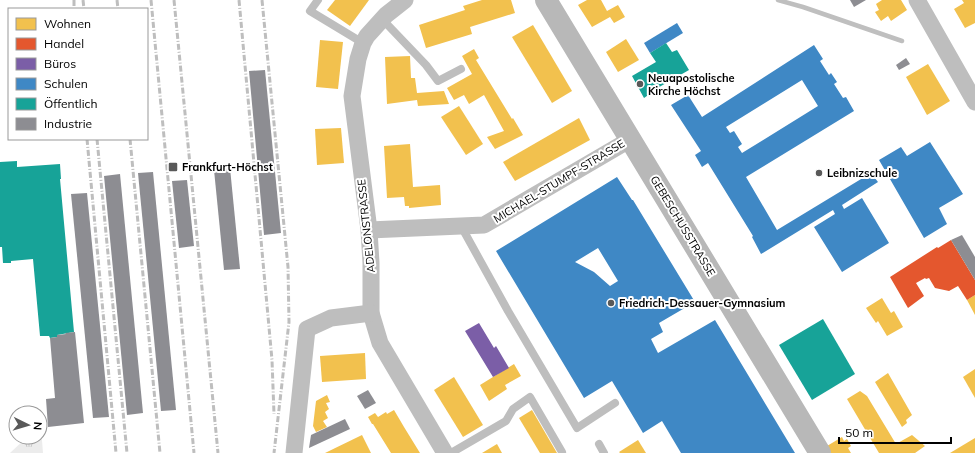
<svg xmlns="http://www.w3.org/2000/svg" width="975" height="453" font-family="Mulish,sans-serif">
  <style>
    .park { fill: url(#park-tufts) }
    .homes { fill: #f2c14e }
    .shops { fill: #e4572e }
    .offices { fill: #7b5ea7 }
    .schools { fill: #3f88c5; fill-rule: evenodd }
    .public { fill: #17a398 }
    .industry { fill: #8d8d92 }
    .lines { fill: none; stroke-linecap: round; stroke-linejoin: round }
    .stream { stroke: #bfbfbf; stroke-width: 4.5 }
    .lane { stroke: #bebebe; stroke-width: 8 }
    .street { stroke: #bebebe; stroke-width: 17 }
    .secondary { stroke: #b8b8b8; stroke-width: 22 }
    .rail { stroke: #bebebe; stroke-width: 3; stroke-dasharray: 6 2 1 2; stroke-linecap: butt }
    .poi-dot { fill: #595959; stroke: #fff; stroke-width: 1.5 }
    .labels { text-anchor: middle; stroke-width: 4; stroke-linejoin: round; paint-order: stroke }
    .poi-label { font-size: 11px; font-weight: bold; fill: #000; stroke: #fff; text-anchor: start }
    .street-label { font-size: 11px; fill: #000; stroke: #fff }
  </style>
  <defs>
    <pattern id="park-tufts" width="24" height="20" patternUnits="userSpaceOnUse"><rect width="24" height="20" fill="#ececec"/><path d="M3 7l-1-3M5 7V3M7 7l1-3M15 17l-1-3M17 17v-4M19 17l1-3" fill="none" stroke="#c9c9c9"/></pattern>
  </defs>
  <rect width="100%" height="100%" fill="#fff"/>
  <path class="park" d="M 41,428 L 43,453 L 10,453 L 27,437 L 40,437 Z"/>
  <g class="homes">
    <path d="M 335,0 L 369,0 L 350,26 L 327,10 Z"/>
    <path d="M 482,0 L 511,0 L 515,13 L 470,27 L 472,34 L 426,48 L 419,25 L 465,10 L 463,6 Z"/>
    <path d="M 587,0 L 601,0 L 607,11 L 618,5 L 625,17 L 614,23 L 610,17 L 592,27 L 578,5 Z"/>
    <path d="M 882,0 L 901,0 L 907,10 L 891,21 L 888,16 L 881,21 L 875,12 L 879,10 L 876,4 Z"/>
    <path d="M 962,0 L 975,0 L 975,23 L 965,28 L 954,9 L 964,3 Z"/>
    <path d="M 533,25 L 572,91 L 552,103 L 512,37 Z"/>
    <path d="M 626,39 L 639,60 L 618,72 L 606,52 Z"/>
    <path d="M 320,40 L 343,42 L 338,89 L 316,87 Z"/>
    <path d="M 474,49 L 479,58 L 476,60 L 512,119 L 513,118 L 523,135 L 495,149 L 487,137 L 504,131 L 484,95 L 469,104 L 464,95 L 454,100 L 447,88 L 472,74 L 462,56 Z"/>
    <path d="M 410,56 L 411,78 L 415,78 L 417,93 L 444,91 L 449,104 L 418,106 L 417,100 L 387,104 L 385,57 Z"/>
    <path d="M 928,64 L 950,101 L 927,115 L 906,77 Z"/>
    <path d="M 459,106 L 483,144 L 466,155 L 441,117 Z"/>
    <path d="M 579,118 L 590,140 L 515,181 L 503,162 Z"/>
    <path d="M 341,128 L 344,163 L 317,165 L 315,129 Z"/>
    <path d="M 410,144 L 413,187 L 440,185 L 441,205 L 409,208 L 409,206 L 405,206 L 404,197 L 387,198 L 384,146 Z"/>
    <path d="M 975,295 L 975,315 L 967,300 Z"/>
    <path d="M 882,298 L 891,313 L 894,311 L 903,327 L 887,336 L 878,321 L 876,323 L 866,308 Z"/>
    <path d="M 365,353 L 366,379 L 322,382 L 320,356 Z"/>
    <path d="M 514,364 L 521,376 L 505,385 L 507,389 L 489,401 L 480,385 Z"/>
    <path d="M 975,369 L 975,398 L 963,377 Z"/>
    <path d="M 888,373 L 912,415 L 906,420 L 907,423 L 902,427 L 875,382 Z"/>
    <path d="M 454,377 L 483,425 L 463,437 L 434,390 Z"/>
    <path d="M 860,391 L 867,396 L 896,444 L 912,435 L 925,446 L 915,453 L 879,453 L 847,399 Z"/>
    <path d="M 327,395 L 330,402 L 326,403 L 329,409 L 325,412 L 328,418 L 323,421 L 327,427 L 316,432 L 313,426 L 316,401 Z"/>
    <path d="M 394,410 L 404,427 L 420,453 L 391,453 L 373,424 L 372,424 L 368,417 L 375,413 L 378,417 L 386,412 L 387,414 Z"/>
    <path d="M 532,410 L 557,453 L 540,453 L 519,418 Z"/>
    <path d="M 362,435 L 371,453 L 325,453 Z"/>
    <path d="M 842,437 L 844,441 L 847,439 L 851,446 L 848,448 L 851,453 L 831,453 L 827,446 Z"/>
    <path d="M 975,438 L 975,453 L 950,453 Z"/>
    <path d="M 638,440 L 646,453 L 620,453 L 619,452 Z"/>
    <path d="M 497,444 L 502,453 L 482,453 Z"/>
  </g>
  <path class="shops" d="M 951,240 L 975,280 L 975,295 L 967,300 L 958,286 L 949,291 L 935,288 L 929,278 L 926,279 L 925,278 L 916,283 L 924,296 L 908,308 L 890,277 L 937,247 L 938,248 Z"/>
  <path class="offices" d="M 479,323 L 494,348 L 496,346 L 509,368 L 493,377 L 465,331 Z"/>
  <g class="schools">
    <path d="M 677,23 L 683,33 L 650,53 L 644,43 Z"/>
    <path d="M 814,45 L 823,59 L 820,61 L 829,75 L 831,73 L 837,82 L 834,84 L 843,98 L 846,97 L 854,111 L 746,177 L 777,230 L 871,173 L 878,182 L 842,205 L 844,209 L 862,198 L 889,243 L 842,272 L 814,227 L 835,214 L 833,210 L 761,254 L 752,237 L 753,236 L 708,163 L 702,167 L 695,155 L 701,151 L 671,105 L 688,95 L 702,117 ZM 802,80 L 818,106 L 742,153 L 738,147 L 742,144 L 734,131 L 730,133 L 726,127 Z"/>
    <path d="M 930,142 L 963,194 L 939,208 L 947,224 L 924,238 L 879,160 L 901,147 L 907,156 Z"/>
    <path d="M 617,177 L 632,200 L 633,200 L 695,302 L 659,323 L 663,332 L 651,339 L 658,353 L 715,320 L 795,453 L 681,453 L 662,421 L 643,433 L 612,381 L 584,398 L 496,251 ZM 598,248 L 618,281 L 610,286 L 594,272 L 575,262 Z"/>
  </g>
  <g class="public">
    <path d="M 666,43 L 672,52 L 677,50 L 689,70 L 654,90 L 654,91 L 644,98 L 632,76 L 656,62 L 650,53 Z"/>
    <path d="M 17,161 L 17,167 L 60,164 L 61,179 L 60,179 L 74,332 L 57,335 L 57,337 L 50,338 L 49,336 L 40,336 L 33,259 L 11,261 L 11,263 L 3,263 L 2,247 L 0,247 L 0,162 Z"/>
    <path d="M 823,319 L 855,374 L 812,400 L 779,345 Z"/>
  </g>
  <g class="industry">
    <path d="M 850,0 L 866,0 L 854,7 Z"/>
    <path d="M 906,58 L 910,64 L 899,70 L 896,65 Z"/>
    <path d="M 265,70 L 281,233 L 264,235 L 249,71 Z"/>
    <path d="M 230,168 L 240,269 L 224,270 L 214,170 Z"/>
    <path d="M 153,172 L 176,410 L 161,411 L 138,173 Z"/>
    <path d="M 120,174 L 143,413 L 127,415 L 104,176 Z"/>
    <path d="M 187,180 L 194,246 L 179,248 L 172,181 Z"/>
    <path d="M 87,193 L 109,417 L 93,418 L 71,194 Z"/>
    <path d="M 962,235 L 975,257 L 975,280 L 951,240 Z"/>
    <path d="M 75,332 L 84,423 L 48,427 L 46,399 L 55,398 L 50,338 L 57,337 L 57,335 L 66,334 L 65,333 Z"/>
    <path d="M 368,390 L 376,403 L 365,409 L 357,396 Z"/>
    <path d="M 345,419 L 350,429 L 309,448 L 311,435 Z"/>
  </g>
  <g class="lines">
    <path class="stream" d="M 778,0 L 803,7 L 902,41"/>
    <g class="lane">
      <path d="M 318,0 L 310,11 L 363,43"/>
      <path d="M 382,19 L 426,65 L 438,81 L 461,69"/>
      <path d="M 461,226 L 508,311 L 577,428 L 615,403"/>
      <path d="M 599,444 L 604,453"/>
      <path d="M 451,453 L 506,421 L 513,409 L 530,397 L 562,452"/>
    </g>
    <g class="street">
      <path d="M 405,0 L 386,15 L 367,36 L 363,43 L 358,59 L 352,96 L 369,230 L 371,263 L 371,313 L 380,343 L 445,453"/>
      <path d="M 917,0 L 975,102"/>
      <path d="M 369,230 L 484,225 L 631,139"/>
      <path d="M 294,453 L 307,329 L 331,318 L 371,313"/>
    </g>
    <path class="secondary" d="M 546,0 L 820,453"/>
    <g class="rail">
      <path d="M 74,0 L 74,9"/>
      <path d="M 83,0 L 84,9"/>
      <path d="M 117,0 L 118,9"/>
      <path d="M 151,0 L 194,453"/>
      <path d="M 174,0 L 218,453"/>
      <path d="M 239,0 L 272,360 L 274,414"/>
      <path d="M 262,0 L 288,267 L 289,322 L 274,453"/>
      <path d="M 87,139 L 116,453"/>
      <path d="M 97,139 L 127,453"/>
      <path d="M 130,139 L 160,453"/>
    </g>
  </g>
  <g class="poi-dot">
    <circle cx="640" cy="84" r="4"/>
    <rect x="168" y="162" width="10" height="10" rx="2"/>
    <circle cx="819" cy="173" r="4"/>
    <circle cx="611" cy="303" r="4"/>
  </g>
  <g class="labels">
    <g class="poi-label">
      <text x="648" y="82">Neuapostolische<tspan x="648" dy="13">Kirche Höchst</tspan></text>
      <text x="182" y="171">Frankfurt-Höchst</text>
      <text x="827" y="177">Leibnizschule</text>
      <text x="619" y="307">Friedrich-Dessauer-Gymnasium</text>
    </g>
    <g class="street-label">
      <text transform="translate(559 181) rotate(-31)" y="4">MICHAEL-STUMPF-STRASSE</text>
      <text transform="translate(366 226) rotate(-96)" y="4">ADELONSTRASSE</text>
      <text transform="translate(683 226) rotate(59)" y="4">GEBESCHUSSTRASSE</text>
    </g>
  </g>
  <rect x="8" y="8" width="140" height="132" fill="#ffffff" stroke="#999999"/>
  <rect x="16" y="18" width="20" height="12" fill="#f2c14e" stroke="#999999"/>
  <text x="44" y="28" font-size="12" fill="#000000">Wohnen</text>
  <rect x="16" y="38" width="20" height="12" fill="#e4572e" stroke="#999999"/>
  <text x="44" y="48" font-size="12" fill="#000000">Handel</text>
  <rect x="16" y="58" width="20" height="12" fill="#7b5ea7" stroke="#999999"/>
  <text x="44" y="68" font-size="12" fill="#000000">Büros</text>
  <rect x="16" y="78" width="20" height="12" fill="#3f88c5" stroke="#999999"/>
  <text x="44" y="88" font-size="12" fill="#000000">Schulen</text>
  <rect x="16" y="98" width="20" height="12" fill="#17a398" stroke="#999999"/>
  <text x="44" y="108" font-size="12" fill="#000000">Öffentlich</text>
  <rect x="16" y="118" width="20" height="12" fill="#8d8d92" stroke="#999999"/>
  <text x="44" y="128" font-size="12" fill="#000000">Industrie</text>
  <g transform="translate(28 425) rotate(95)"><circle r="19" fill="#ffffff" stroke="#999999"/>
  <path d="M0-3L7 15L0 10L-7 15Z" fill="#595959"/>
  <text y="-6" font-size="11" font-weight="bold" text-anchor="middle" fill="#000000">N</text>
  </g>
  <path d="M839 437v6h112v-6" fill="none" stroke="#000000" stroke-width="2"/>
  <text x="845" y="437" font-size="12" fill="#000000" stroke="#ffffff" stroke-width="3" paint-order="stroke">50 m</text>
</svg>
